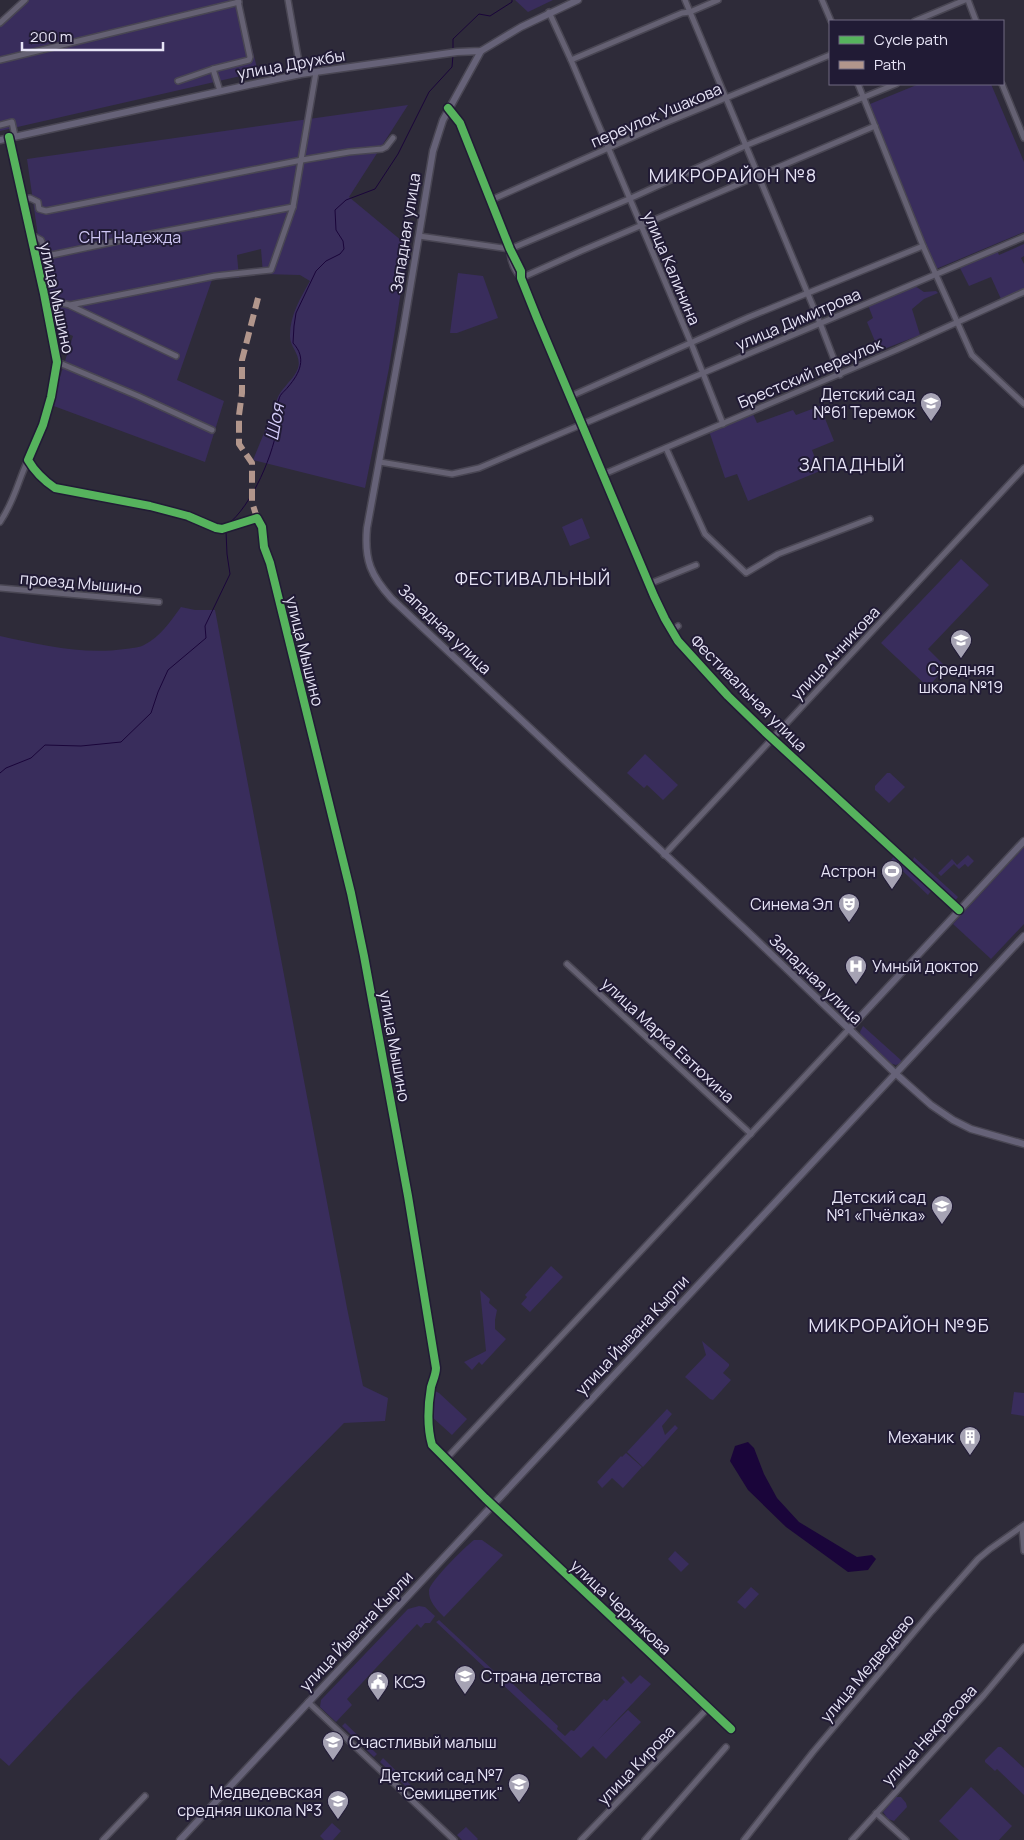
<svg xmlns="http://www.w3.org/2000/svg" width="1024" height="1840" font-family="Manrope,sans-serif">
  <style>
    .green { fill: #392d5c }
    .water { fill: #1a053a }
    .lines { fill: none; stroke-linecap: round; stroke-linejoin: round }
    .stream { stroke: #1a053a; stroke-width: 1 }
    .minor-casing { stroke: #494653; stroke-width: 8 }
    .major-casing { stroke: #494653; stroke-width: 9 }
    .minor { stroke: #656173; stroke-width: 5 }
    .major { stroke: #666278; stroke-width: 6 }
    .quiet { stroke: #b2968c; stroke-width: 6; stroke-dasharray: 12 6; stroke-linecap: butt }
    .cycleway-casing { stroke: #211b35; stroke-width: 11 }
    .cycleway { stroke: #56b35d; stroke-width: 8 }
    .labels { text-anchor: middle; stroke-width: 4; stroke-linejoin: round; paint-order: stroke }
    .street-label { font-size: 16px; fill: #e7e4f6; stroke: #211b35 }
    .park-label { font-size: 16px; fill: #cfc7f4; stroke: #211b35 }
    .poi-label { font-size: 16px; fill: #e7e4f6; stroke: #211b35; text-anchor: end }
    .neighbourhood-label { font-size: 18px; letter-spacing: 1px; fill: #e7e4f6; stroke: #211b35 }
    .water-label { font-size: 18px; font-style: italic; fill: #d4ccf9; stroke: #211b35 }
  </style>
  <rect width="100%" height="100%" fill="#2e2b39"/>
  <g class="green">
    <path d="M 27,0 L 240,0 L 258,72 L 0,131 L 0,24 Z"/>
    <path d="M 515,0 L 553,0 L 528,12 Z"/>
    <path d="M 919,84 L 991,84 L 1024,162 L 1024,232 L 936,269 L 908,201 L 903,195 L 904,190 C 897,178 889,165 888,151 L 870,104 Z"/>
    <path d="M 408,105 L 349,197 L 408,246 L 389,368 L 365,488 L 253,460 L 276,404 C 278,389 293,382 298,368 C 302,355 289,347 290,335 C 290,315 301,297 310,281 L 300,275 L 263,274 L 261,249 L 237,255 L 239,278 L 213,277 L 177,380 L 224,401 L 205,462 L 51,405 L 73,336 L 55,328 L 47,299 L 27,159 Z"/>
    <path d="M 1024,244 L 1024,256 L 1021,258 L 1024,264 L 1024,289 L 1001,299 L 991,277 L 969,286 L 959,266 L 997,250 L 999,255 Z"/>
    <path d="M 458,273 L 483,276 L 498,318 L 457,333 L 450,333 Z"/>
    <path d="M 915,286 L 924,292 L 936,291 L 938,293 L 924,299 L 912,309 L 920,335 L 879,351 L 867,322 L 873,318 L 868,305 Z"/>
    <path d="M 820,406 L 834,441 L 812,450 L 820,471 L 748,501 L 737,474 L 725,478 L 709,431 L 753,414 L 757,423 L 793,410 L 796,415 Z"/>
    <path d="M 582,518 L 590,538 L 570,546 L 562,527 Z"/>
    <path d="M 961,559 L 989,585 L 928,649 L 946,667 L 928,687 L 881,643 Z"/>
    <path d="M 181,607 L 195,610 L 215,610 L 347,1308 L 363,1386 L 388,1398 L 385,1421 L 344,1423 L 77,1693 L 9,1766 L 0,1758 L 0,636 C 41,645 83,655 125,649 C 131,648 139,648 144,645 C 161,636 170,622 181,607 Z"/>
    <path d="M 645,754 L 678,785 L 663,800 L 647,785 L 644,788 L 627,773 Z"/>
    <path d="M 887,773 L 890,773 L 905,787 L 889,803 L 875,790 L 875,786 Z"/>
    <path d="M 1024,847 L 1024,924 L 991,959 L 953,924 Z"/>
    <path d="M 968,855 L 974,861 L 968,867 L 965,864 L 959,869 L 954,864 L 941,876 L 938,873 L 952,859 L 957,865 Z"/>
    <path d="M 894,856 L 931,891 L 928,895 L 891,860 Z"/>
    <path d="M 914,857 L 958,897 L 954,902 L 924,875 L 926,872 L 913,860 Z"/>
    <path d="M 863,1026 L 903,1062 L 896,1065 L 889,1063 L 861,1036 L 860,1032 Z"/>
    <path d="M 551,1266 L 563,1277 L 530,1312 L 521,1304 L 527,1297 L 525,1295 Z"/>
    <path d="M 480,1290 L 490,1299 L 489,1303 L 497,1310 L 495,1320 L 495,1329 L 506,1339 L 482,1365 L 479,1362 L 472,1370 L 464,1362 L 486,1351 Z"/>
    <path d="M 702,1341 L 729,1364 L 729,1366 L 723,1373 L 731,1380 L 713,1400 L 710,1399 L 685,1377 L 706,1355 Z"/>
    <path d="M 435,1391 L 439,1393 L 467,1419 L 452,1435 L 431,1416 L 433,1393 Z"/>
    <path d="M 1014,1392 L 1024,1393 L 1024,1416 L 1011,1414 Z"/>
    <path d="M 667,1409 L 672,1414 L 662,1426 L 665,1435 L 675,1425 L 678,1428 L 643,1467 L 627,1452 Z"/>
    <path d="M 626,1453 L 642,1467 L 623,1488 L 612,1478 L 602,1488 L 597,1482 L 621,1456 L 622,1457 Z"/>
    <path d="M 474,1540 L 482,1540 L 503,1555 L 444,1617 C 437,1610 428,1601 429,1590 C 431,1580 465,1547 474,1540 Z"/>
    <path d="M 675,1551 L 689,1564 L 681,1572 L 668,1559 Z"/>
    <path d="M 751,1587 L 759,1594 L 745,1609 L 737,1602 Z"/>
    <path d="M 419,1606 L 425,1607 L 435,1616 L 430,1623 L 425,1623 L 421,1628 L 417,1624 L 347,1699 L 352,1705 L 336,1722 L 320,1707 L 321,1700 L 408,1609 Z"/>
    <path d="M 439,1620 L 495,1672 L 500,1672 L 558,1726 L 557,1729 L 565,1736 L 571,1730 L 574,1731 L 604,1699 L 607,1701 L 625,1682 L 621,1678 L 623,1676 L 631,1684 L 640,1675 L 651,1684 L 598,1740 L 628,1710 L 641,1722 L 606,1759 L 593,1746 L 581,1758 L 436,1622 Z"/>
    <path d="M 345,1723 L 377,1754 L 374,1757 L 342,1726 Z"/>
    <path d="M 998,1747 L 1001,1747 L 1024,1768 L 1024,1795 L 997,1769 L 995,1771 L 985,1762 L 985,1760 Z"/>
    <path d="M 383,1758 L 423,1797 L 420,1800 L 380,1762 Z"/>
    <path d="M 971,1787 L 1012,1826 L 999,1840 L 959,1840 L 939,1821 Z"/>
    <path d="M 896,1797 L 901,1797 L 906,1803 L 907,1807 L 894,1821 L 888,1819 L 883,1812 Z"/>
    <path d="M 332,1823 L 341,1831 L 333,1840 L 324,1840 L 320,1836 Z"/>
    <path d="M 466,1827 L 478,1839 L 477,1840 L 462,1840 L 457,1835 Z"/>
  </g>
  <path class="water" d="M 748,1442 L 754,1448 L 764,1474 L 777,1498 L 799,1522 L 857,1557 L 872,1555 L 876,1559 L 868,1570 L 848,1572 L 786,1527 L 748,1490 L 730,1461 L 735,1446 Z"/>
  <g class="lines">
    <g class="stream">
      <path d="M 453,51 L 453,39 L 479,14 L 490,16 L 512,2 L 512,0"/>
      <path d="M 227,525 C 252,506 275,452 278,421 C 279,413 276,407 279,399 C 280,394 285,391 288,387 C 300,373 307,358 293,343 L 294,326 L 296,313 L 316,271 L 326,261 L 340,254 L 344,249 L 343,241 L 336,230 L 335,210 L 346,200 L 375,189 L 398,154 L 429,92 L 452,67 L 453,55"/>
      <path d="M 0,773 L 6,768 L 31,758 L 45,745 L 81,746 L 121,742 L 151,713 L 158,692 L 168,670 L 206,638 L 205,626 L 230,574 L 227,554 L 226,531"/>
    </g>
    <g class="minor-casing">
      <g id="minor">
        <path d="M 288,0 L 301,74"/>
        <path d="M 685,0 L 820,323 L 840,375"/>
        <path d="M 822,0 L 831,21"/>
        <path d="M 968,0 L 976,21"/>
        <path d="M 549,12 L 571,60 L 691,343 L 723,424"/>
        <path d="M 915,21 L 965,0"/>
        <path d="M 0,23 L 25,0"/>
        <path d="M 0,60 L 239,2"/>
        <path d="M 571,60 L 682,13 L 690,12 L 718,0"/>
        <path d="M 178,81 L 213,69"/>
        <path d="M 858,84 L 923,246 L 972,355 L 1024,404"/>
        <path d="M 1002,84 L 1024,138"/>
        <path d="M 220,91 L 213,69 L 249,60 L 250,57 L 238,1"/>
        <path d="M 448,108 L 460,123 L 510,249 L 521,271 L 521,278 L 537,318 L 654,596 L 665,619 L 678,641 L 728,696 L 765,732 L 959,910"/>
        <path d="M 0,125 L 12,122 L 15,136"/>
        <path d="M 9,137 L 44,294 L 57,362 L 51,397 L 43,425 L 28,460 C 35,472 43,480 55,488 L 150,506 L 188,516 L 216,528 L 222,529 L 257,518 L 262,527 L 264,547 L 270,563 L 351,893 L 364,956 L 408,1196 L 436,1368 C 436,1374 433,1380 431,1387 C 428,1405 427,1427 432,1445 L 485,1498 L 731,1729"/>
        <path d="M 22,200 L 30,198 L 38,202 L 39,209 L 46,211 L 302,160 L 349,152 L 382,149 L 386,147 L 393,138"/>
        <path d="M 491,200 L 665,123 L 830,55"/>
        <path d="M 30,234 L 41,240 L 46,252 L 52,255 L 151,234 L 293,207"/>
        <path d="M 419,236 L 510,249"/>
        <path d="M 510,249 L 629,199 L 747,145 L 896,84"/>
        <path d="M 510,250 C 510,260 514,270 521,278"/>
        <path d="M 521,278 L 581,251 L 875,126"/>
        <path d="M 45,297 L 52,301 L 70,305 L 215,276 L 271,270 L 293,207 L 316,72"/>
        <path d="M 71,306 L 176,356"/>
        <path d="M 57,362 L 138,396 L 212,430"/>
        <path d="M 571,396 L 749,317 L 923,246"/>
        <path d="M 666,448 L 705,534 L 746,573 L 778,554 L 870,519"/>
        <path d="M 380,462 L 452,474 L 479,468 L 1024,237"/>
        <path d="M 604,474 L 896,350 L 1024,292"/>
        <path d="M 0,522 C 14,502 18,481 28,460"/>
        <path d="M 649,584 L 696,565"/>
        <path d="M 0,588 L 159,602"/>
        <path d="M 671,631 L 678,626"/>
        <path d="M 664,855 L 1024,468"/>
        <path d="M 567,964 L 751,1134"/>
        <path d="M 445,1460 L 849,1029"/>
        <path d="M 1022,1527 L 1024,1551"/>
        <path d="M 308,1702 L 454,1840"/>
        <path d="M 876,1813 L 906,1840"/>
        <path d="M 103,1840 L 145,1796"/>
        <path d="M 581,1840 L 709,1707"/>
        <path d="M 645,1840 L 726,1747"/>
        <path d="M 744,1840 L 813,1752 L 932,1611 L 978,1559 L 990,1549 L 1024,1525"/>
        <path d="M 852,1840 L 984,1695 L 1024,1647"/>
      </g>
    </g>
    <g class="major-casing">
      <g id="major">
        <path d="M 481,51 L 443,120 L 433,151 L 403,331 L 367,528 C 364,560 371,576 392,599 L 746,930 L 895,1073 L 931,1105 L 953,1120 L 971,1129 L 1024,1144"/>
        <path d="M 0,140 L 258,83 L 301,74 L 457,52 L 481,51 L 521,27 L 578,0"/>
        <path d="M 849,1029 L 1024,841"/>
        <path d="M 180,1840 L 1024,936"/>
      </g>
    </g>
    <use href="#minor" class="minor"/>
    <use href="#major" class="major"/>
    <path class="quiet" d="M 257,518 L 252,502 L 252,463 L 239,444 L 239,415 L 242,393 L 242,360 L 258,298"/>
    <g class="cycleway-casing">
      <g id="cycleway">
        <path d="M 448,108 L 460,123 L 510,249 L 521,271 L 521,278 L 537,318 L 654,596 L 665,619 L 678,641 L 728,696 L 765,732 L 959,910"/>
        <path d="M 9,137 L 44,294 L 57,362 L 51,397 L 43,425 L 28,460 C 35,472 43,480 55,488 L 150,506 L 188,516 L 216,528 L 222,529 L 257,518 L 262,527 L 264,547 L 270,563 L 351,893 L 364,956 L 408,1196 L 436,1368 C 436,1374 433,1380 431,1387 C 428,1405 427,1427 432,1445 L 485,1498 L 731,1729"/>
      </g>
    </g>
    <use href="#cycleway" class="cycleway"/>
  </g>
  <defs>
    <g id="school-pin" transform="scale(1.125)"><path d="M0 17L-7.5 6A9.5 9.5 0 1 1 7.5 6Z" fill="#a6a3b4" stroke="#211b35"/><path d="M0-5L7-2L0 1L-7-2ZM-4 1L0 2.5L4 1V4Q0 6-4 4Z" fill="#fff"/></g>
    <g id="stadium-pin" transform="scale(1.125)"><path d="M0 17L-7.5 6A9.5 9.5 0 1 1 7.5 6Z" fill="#a6a3b4" stroke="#211b35"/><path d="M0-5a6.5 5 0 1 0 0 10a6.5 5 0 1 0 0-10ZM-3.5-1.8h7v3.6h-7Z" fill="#fff"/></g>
    <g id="theatre-pin" transform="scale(1.125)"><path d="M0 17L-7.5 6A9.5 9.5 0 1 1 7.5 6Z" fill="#a6a3b4" stroke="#211b35"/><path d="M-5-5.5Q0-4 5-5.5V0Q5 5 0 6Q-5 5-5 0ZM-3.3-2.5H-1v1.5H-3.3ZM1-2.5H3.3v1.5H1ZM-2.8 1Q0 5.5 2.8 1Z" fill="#fff"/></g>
    <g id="hospital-pin" transform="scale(1.125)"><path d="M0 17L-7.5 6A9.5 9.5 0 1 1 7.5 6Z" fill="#a6a3b4" stroke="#211b35"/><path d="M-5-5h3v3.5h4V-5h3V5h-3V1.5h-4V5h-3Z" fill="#fff"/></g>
    <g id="building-pin" transform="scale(1.125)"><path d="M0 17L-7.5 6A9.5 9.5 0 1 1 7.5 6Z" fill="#a6a3b4" stroke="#211b35"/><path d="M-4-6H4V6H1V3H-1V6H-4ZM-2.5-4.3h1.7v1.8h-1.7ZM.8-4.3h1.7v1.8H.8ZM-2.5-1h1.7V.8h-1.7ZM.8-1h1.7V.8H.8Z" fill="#fff"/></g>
    <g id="civic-pin" transform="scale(1.125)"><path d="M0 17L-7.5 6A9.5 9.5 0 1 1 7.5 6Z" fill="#a6a3b4" stroke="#211b35"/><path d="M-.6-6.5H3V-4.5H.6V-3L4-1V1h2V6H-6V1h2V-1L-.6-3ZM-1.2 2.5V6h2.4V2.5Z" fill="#fff"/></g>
  </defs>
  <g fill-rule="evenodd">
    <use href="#school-pin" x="931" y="403"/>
    <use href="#school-pin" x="961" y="640"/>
    <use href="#stadium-pin" x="892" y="871"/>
    <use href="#theatre-pin" x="849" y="904"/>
    <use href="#hospital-pin" x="856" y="966"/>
    <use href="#school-pin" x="942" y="1206"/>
    <use href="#building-pin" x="970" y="1437"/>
    <use href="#school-pin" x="465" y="1676"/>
    <use href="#civic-pin" x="378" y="1682"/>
    <use href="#school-pin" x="333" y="1742"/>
    <use href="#school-pin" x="519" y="1784"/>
    <use href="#school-pin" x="338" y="1801"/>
  </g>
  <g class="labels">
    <g class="street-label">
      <text transform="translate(291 64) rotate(-10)" y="6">улица Дружбы</text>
      <text transform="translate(656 115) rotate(-23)" y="6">переулок Ушакова</text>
      <text transform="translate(405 233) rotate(-81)" y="6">Западная улица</text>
      <text transform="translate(672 268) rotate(67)" y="6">улица Калинина</text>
      <text transform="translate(57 298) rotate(78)" y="6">улица Мышино</text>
      <text transform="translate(798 319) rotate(-23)" y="6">улица Димитрова</text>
      <text transform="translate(810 373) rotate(-23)" y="6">Брестский переулок</text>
      <text transform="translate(81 583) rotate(5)" y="6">проезд Мышино</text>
      <text transform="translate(445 629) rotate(44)" y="6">Западная улица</text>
      <text transform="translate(305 651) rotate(76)" y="6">улица Мышино</text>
      <text transform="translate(835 653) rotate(-47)" y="6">улица Анникова</text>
      <text transform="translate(749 693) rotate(45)" y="6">Фестивальная улица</text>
      <text transform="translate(816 979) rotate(44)" y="6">Западная улица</text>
      <text transform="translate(668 1040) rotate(43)" y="6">улица Марка Евтюхина</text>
      <text transform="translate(395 1046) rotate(80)" y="6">улица Мышино</text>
      <text transform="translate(632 1335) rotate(-47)" y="6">улица Йывана Кырли</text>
      <text transform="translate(621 1607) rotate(43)" y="6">улица Чернякова</text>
      <text transform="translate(356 1631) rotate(-47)" y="6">улица Йывана Кырли</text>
      <text transform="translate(867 1668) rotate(-50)" y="6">улица Медведево</text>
      <text transform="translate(929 1735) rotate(-47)" y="6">улица Некрасова</text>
      <text transform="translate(636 1765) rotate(-46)" y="6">улица Кирова</text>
    </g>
    <g class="park-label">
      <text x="130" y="243">СНТ Надежда</text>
    </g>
    <g class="poi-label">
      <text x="915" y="400">Детский сад<tspan x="915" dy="18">№61 Теремок</tspan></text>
      <text x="961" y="675" text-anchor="middle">Средняя<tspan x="961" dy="18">школа №19</tspan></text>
      <text x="876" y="877">Астрон</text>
      <text x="833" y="910">Синема Эл</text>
      <text x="872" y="972" text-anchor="start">Умный доктор</text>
      <text x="926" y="1203">Детский сад<tspan x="926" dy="18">№1 «Пчёлка»</tspan></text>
      <text x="954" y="1443">Механик</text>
      <text x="481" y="1682" text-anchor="start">Страна детства</text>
      <text x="394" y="1688" text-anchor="start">КСЭ</text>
      <text x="349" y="1748" text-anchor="start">Счастливый малыш</text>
      <text x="503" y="1781">Детский сад №7<tspan x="503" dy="18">"Семицветик"</tspan></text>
      <text x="322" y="1798">Медведевская<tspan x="322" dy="18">средняя школа №3</tspan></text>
    </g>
    <g class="neighbourhood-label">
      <text x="733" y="182">МИКРОРАЙОН №8</text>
      <text x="852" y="471">ЗАПАДНЫЙ</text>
      <text x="533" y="585">ФЕСТИВАЛЬНЫЙ</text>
      <text x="899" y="1332">МИКРОРАЙОН №9Б</text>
    </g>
    <g class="water-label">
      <text transform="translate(275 422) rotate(-80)" y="6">Шоя</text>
    </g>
  </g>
  <rect x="829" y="20" width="175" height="65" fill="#211b35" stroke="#706b82"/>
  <rect x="839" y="36" width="25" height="8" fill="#56b35d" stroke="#706b82"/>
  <text x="874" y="45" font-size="15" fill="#e7e4f6">Cycle path</text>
  <rect x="839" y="61" width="25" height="8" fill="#b2968c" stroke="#706b82"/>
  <text x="874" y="70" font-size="15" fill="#e7e4f6">Path</text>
  <path d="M22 42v8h141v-8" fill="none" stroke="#e7e4f6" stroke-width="2.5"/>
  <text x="30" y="42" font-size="15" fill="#e7e4f6" stroke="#211b35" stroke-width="4" paint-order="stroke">200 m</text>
</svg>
